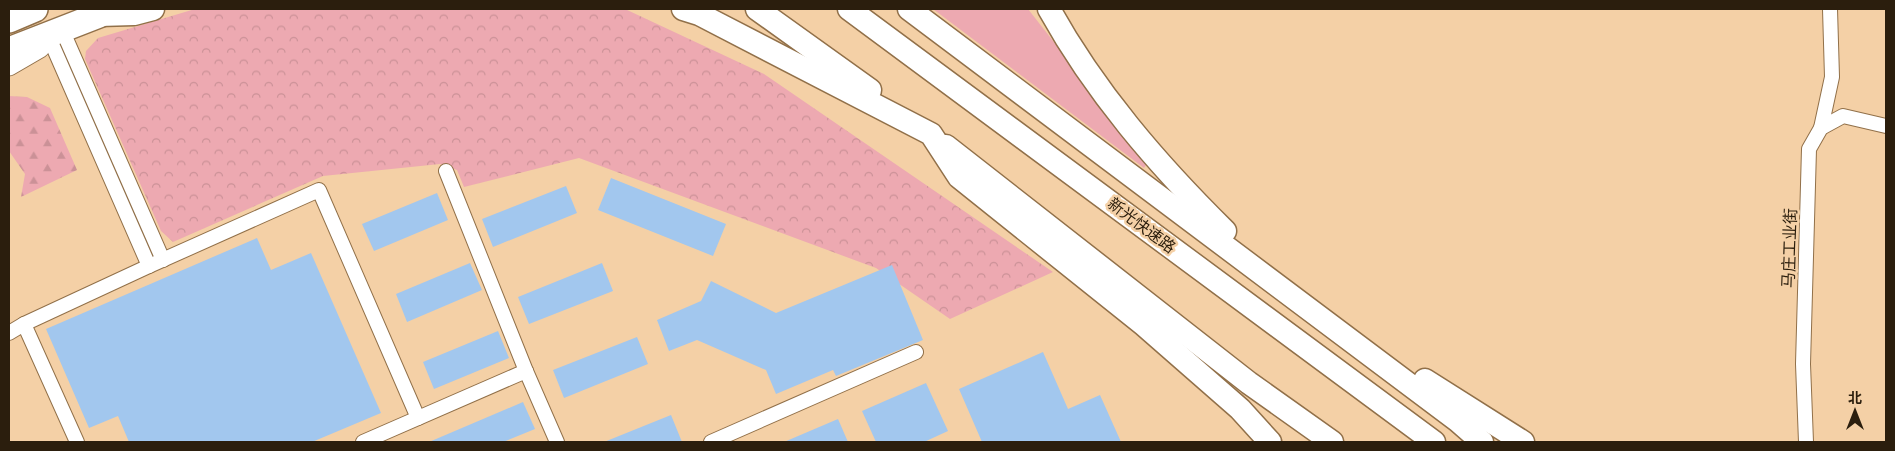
<svg xmlns="http://www.w3.org/2000/svg" width="1895" height="451" font-family="Montserrat,'Noto Sans SC',sans-serif">
  <style>
    .grass { fill: #eda9b1 }
    .forest { fill: url(#forest-firs) }
    .park { fill: url(#park-crowns) }
    .building { fill: #a2c7ee }
    .lines { fill: none; stroke-linecap: round; stroke-linejoin: round }
    .minor-casing { stroke: #917049; stroke-width: 16 }
    .secondary-casing { stroke: #917049; stroke-width: 21 }
    .trunk-casing { stroke: #917049; stroke-width: 25 }
    .motorway-casing { stroke: #917049; stroke-width: 28 }
    .minor { stroke: #fff; stroke-width: 14 }
    .secondary { stroke: #fff; stroke-width: 19 }
    .trunk { stroke: #fff; stroke-width: 22 }
    .motorway { stroke: #fff; stroke-width: 25 }
    .labels { text-anchor: middle; stroke-width: 5; stroke-linejoin: round; paint-order: stroke }
    .street-label { font-size: 16px; fill: #2b1e0d; stroke: #f4d0a6 }
  </style>
  <defs>
    <pattern id="forest-firs" width="22" height="20" patternUnits="userSpaceOnUse" patternTransform="scale(1.25)"><rect width="22" height="20" fill="#eda9b1"/><path d="M5 1l3.5 6h-7zM16 11l3.5 6h-7z" fill="#cb9197"/></pattern>
    <pattern id="park-crowns" width="20" height="18" patternUnits="userSpaceOnUse" patternTransform="scale(1.25)"><rect width="20" height="18" fill="#eda9b1"/><path d="M2 6a3 3 0 1 1 6 0M12 15a3 3 0 1 1 6 0" fill="none" stroke="#cb9197"/></pattern>
  </defs>
  <rect width="100%" height="100%" fill="#f4d0a6"/>
  <path class="grass" d="M 933,9 L 1028,9 L 1148,162 L 1144,168 Z"/>
  <path class="forest" d="M 9,96 L 27,97 L 50,108 L 77,170 L 21,197 L 25,174 L 9,151 Z"/>
  <path class="park" d="M 195,9 L 625,9 L 764,74 L 1053,272 L 950,319 L 876,268 L 579,158 L 464,187 L 457,170 L 440,164 L 323,176 L 173,242 L 161,231 L 85,59 L 86,51 L 98,38 Z"/>
  <g class="building">
    <path d="M 611,178 L 726,224 L 713,256 L 598,210 Z"/>
    <path d="M 566,186 L 577,213 L 493,247 L 482,219 Z"/>
    <path d="M 437,193 L 448,220 L 374,251 L 362,224 Z"/>
    <path d="M 257,238 L 271,270 L 311,253 L 381,413 L 312,442 L 129,442 L 118,416 L 89,428 L 46,329 Z"/>
    <path d="M 470,263 L 482,290 L 407,322 L 396,294 Z"/>
    <path d="M 602,263 L 613,291 L 529,324 L 518,297 Z"/>
    <path d="M 892,265 L 923,340 L 836,376 L 833,370 L 776,394 L 766,370 L 697,340 L 669,351 L 657,320 L 701,301 L 711,281 L 776,313 Z"/>
    <path d="M 498,331 L 509,358 L 434,389 L 423,362 Z"/>
    <path d="M 637,337 L 648,364 L 564,398 L 553,370 Z"/>
    <path d="M 1043,352 L 1068,409 L 1100,395 L 1121,442 L 982,442 L 959,389 Z"/>
    <path d="M 926,383 L 948,431 L 924,442 L 876,442 L 862,411 Z"/>
    <path d="M 523,402 L 535,429 L 503,442 L 429,442 Z"/>
    <path d="M 671,415 L 682,442 L 604,442 Z"/>
    <path d="M 838,419 L 848,442 L 784,442 Z"/>
  </g>
  <g class="lines">
    <g class="minor-casing">
      <g id="minor">
        <path d="M 64,34 L 163,260"/>
        <path d="M 51,42 L 149,266"/>
        <path d="M 1821,128 L 1832,77 L 1830,9"/>
        <path d="M 446,171 L 526,371 L 557,442"/>
        <path d="M 9,333 L 24,324"/>
        <path d="M 77,442 L 24,324 L 149,266 L 319,190 L 418,418"/>
        <path d="M 363,442 L 526,371"/>
        <path d="M 711,442 L 916,352"/>
        <path d="M 1806,442 L 1803,364 L 1809,149 L 1821,128 L 1843,116 L 1886,126"/>
      </g>
    </g>
    <g class="secondary-casing">
      <path id="secondary" d="M 9,66 L 40,48"/>
    </g>
    <g class="trunk-casing">
      <g id="trunk">
        <path d="M 683,9 L 699,14 L 931,134 L 959,177 L 1144,325 L 1240,409 L 1270,442"/>
        <path d="M 757,9 L 870,90"/>
        <path d="M 849,9 L 1434,442"/>
        <path d="M 909,9 L 1458,421 L 1482,442"/>
        <path d="M 1049,9 C 1095,92 1157,164 1225,231"/>
        <path d="M 99,15 L 134,14 L 153,9"/>
        <path d="M 946,146 L 1249,383 L 1332,442"/>
        <path d="M 1425,380 L 1523,442"/>
      </g>
    </g>
    <g class="motorway-casing">
      <g id="motorway">
        <path d="M 9,20 L 35,9"/>
        <path d="M 9,50 L 99,15"/>
      </g>
    </g>
    <use href="#minor" class="minor"/>
    <use href="#secondary" class="secondary"/>
    <use href="#trunk" class="trunk"/>
    <use href="#motorway" class="motorway"/>
  </g>
  <g class="labels">
    <g class="street-label">
      <text transform="translate(1142 225) rotate(37)" y="6">新光快速路</text>
      <text transform="translate(1789 248) rotate(-88)" y="6">马庄工业街</text>
    </g>
  </g>
  <rect width="1895" height="451" fill="none" stroke="#2b1e0d" stroke-width="20"/>
  <g transform="translate(1855 411)" stroke="#f4d0a6" stroke-width="4" paint-order="stroke">
  <path d="M0-4L9 19L0 12L-9 19Z" fill="#2b1e0d"/>
  <text y="-8" font-size="14" font-weight="bold" text-anchor="middle" fill="#2b1e0d">北</text>
  </g>
</svg>
